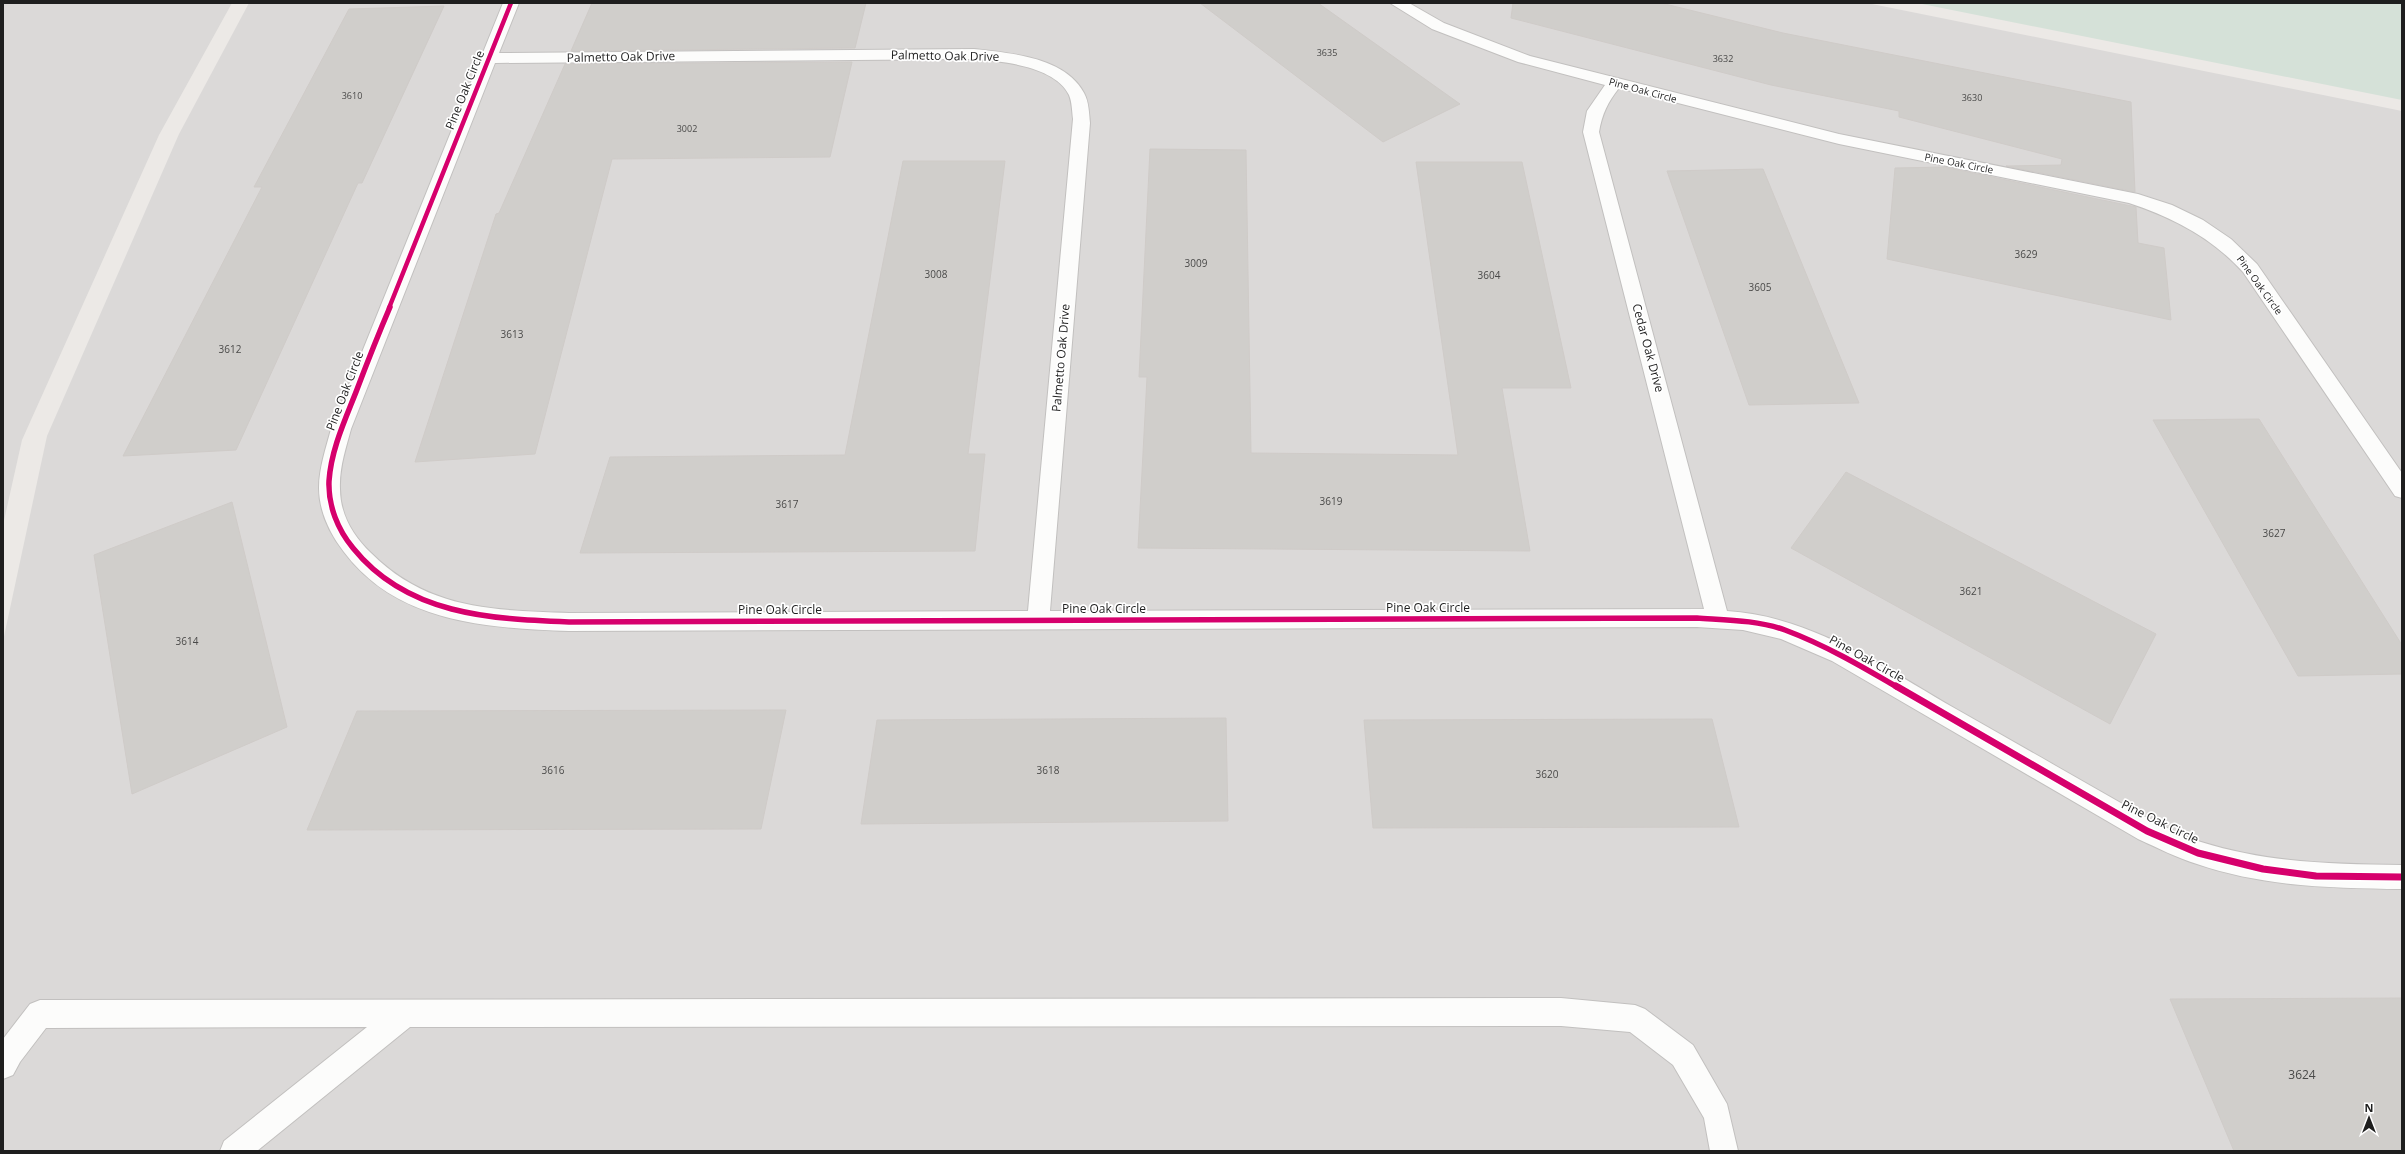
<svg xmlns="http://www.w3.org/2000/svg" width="2405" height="1154" font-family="'Open Sans',sans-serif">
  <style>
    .residential { fill: #dbd9d8 }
    .wetland { fill: #d5e1d8 }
    .building { fill: #d0cecb; stroke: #cfcbc8 }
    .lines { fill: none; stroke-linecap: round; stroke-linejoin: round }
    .minor-casing { stroke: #c2c0bf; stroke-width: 2 }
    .minor { fill: #fcfcfb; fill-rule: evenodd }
    .cycleway-far2-casing { stroke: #fff; stroke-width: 6 }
    .cycleway-far1-casing { stroke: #fff; stroke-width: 8 }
    .cycleway-casing { stroke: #fff; stroke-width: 10 }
    .cycleway-far2 { stroke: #d6006c; stroke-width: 4.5 }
    .cycleway-far1 { stroke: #d6006c; stroke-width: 5.5 }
    .cycleway { stroke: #d6006c; stroke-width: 7 }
    .labels { text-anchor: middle; stroke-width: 3.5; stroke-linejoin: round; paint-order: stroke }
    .far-number-label { font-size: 9px; fill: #4a4a49 }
    .far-street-label { font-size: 10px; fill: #1e1e1e; stroke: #fff }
    .number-label { font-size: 10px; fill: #4a4a49 }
    .street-label { font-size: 12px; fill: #1e1e1e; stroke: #fff }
    .near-number-label { font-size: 12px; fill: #4a4a49 }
  </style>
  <rect width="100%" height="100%" fill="#ece9e6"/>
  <g class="residential">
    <path d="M 3,3 L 232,3 L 159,135 L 22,440 L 3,525 Z"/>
    <path d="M 249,3 L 1867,3 L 2402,111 L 2402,1151 L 3,1151 L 3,641 L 47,436 L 179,134 Z"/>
  </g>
  <path class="wetland" d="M 1917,3 L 2402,3 L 2402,100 Z"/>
  <g class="building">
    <path d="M 592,3 L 866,3 L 855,48 L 571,51 Z"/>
    <path d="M 1200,3 L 1318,3 L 1460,104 L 1383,142 Z"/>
    <path d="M 1513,3 L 1661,3 L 1783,33 L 2131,102 L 2135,192 L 2006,166 L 2061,165 L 2062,159 L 1899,117 L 1899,111 L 1771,85 L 1511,18 Z"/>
    <path d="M 444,6 L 362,183 L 358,183 L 236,450 L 123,456 L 262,187 L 254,187 L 349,9 Z"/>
    <path d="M 852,62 L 830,157 L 612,159 L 535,454 L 415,462 L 496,214 L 499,213 L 565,64 Z"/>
    <path d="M 1150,149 L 1246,150 L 1251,453 L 1458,455 L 1416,162 L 1522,162 L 1571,388 L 1502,388 L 1530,551 L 1138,548 L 1147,377 L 1139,377 Z"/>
    <path d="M 903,161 L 1005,161 L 968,454 L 985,454 L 975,551 L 580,553 L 610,457 L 845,455 Z"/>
    <path d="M 1944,167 L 2136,207 L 2138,243 L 2164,248 L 2171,320 L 1887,259 L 1895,168 Z"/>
    <path d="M 1763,169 L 1777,203 L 1859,403 L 1749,405 L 1667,171 Z"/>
    <path d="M 2259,419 L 2402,645 L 2402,674 L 2298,676 L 2153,420 Z"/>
    <path d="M 1846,472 L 2156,634 L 2110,724 L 1791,548 Z"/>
    <path d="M 232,502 L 287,727 L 132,794 L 94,555 Z"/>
    <path d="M 786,710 L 761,829 L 307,830 L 357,711 Z"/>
    <path d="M 1226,718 L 1228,821 L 861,824 L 877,720 Z"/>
    <path d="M 1712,719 L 1739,827 L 1373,828 L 1364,720 Z"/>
    <path d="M 2402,998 L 2402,1151 L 2234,1151 L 2170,999 Z"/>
  </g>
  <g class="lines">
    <g class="minor-casing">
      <g id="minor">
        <path d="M 503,3 L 519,3 L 499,53 L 974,49 C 1010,53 1065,57 1084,93 C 1089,102 1089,113 1090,123 L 1050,611 L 1704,609 L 1583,132 L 1587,111 L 1605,85 L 1518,62 L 1432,29 L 1390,3 L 1409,3 L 1444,23 L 1530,56 L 1839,134 L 2138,194 L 2172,205 L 2203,220 L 2231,239 L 2257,264 L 2402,473 L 2402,498 L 2395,496 L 2243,272 C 2212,238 2174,218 2129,203 L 1839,144 L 1619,88 C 1608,102 1602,114 1599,132 L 1727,611 C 1811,616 1885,668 1956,709 C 2023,747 2089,785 2156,823 C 2170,829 2185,837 2201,842 C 2268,863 2332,864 2402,865 L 2402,889 C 2333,888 2264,887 2197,864 C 2177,858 2158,848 2138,839 L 1832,661 L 1781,639 L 1743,630 L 1697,627 L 569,631 C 487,628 397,623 344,552 C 330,534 319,511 319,488 C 319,468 326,448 331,429 ZM 974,59 C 1001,61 1055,66 1069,95 C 1072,102 1072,111 1073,119 L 1028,611 L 569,613 C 493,610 428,610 371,553 C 353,536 340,514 340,489 C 339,468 346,448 351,429 L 495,63 Z"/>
        <path d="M 1561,998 L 1635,1005 L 1645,1009 L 1693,1045 L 1727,1104 L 1738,1151 L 1710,1151 L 1704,1118 L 1673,1065 L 1630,1032 L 1561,1026 L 410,1027 L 257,1151 L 220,1151 L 224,1141 L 367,1027 L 46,1028 L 20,1062 L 13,1075 L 3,1079 L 3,1039 L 30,1004 L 40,1000 Z"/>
      </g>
    </g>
    <use href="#minor" class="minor"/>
    <g class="cycleway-far2-casing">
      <path id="cycleway-far2" d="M 389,308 L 511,3"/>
    </g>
    <g class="cycleway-far1-casing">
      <path id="cycleway-far1" d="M 390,307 C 378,335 367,363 356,392 C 345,420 331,450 329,481 C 328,506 338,530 353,548 C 407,615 490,619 569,622 L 1697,618 C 1726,620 1757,620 1785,630 C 1825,645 1861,666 1897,687"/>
    </g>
    <g class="cycleway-casing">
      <path id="cycleway" d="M 1896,686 L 2147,831 L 2198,853 L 2263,869 L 2316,876 L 2402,877"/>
    </g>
    <use href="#cycleway-far2" class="cycleway-far2"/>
    <use href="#cycleway-far1" class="cycleway-far1"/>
    <use href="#cycleway" class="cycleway"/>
  </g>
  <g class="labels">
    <g class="far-number-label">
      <text x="1327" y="56">3635</text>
      <text x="1723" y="62">3632</text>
      <text x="352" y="99">3610</text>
      <text x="1972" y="101">3630</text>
      <text x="687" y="132">3002</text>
    </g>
    <g class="far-street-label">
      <text transform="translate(1643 90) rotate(15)" y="4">Pine Oak Circle</text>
      <text transform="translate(1959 163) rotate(11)" y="4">Pine Oak Circle</text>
      <text transform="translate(2260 285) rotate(54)" y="4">Pine Oak Circle</text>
    </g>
    <g class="number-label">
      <text x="2026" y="258">3629</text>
      <text x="1196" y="267">3009</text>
      <text x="936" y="278">3008</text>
      <text x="1489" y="279">3604</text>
      <text x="1760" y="291">3605</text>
      <text x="512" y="338">3613</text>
      <text x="230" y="353">3612</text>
      <text x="1331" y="505">3619</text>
      <text x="787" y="508">3617</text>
      <text x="2274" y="537">3627</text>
      <text x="1971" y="595">3621</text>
      <text x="187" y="645">3614</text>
      <text x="553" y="774">3616</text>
      <text x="1048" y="774">3618</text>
      <text x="1547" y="778">3620</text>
    </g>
    <g class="street-label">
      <text transform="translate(945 56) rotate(1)" y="4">Palmetto Oak Drive</text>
      <text transform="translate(621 57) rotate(-1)" y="4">Palmetto Oak Drive</text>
      <text transform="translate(465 90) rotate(-68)" y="4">Pine Oak Circle</text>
      <text transform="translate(1648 348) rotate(75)" y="4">Cedar Oak Drive</text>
      <text transform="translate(1061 358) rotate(-85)" y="4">Palmetto Oak Drive</text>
      <text transform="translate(345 391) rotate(-69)" y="4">Pine Oak Circle</text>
      <text x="1428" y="612">Pine Oak Circle</text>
      <text x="1104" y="613">Pine Oak Circle</text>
      <text x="780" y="614">Pine Oak Circle</text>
      <text transform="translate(1867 659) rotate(29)" y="4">Pine Oak Circle</text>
      <text transform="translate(2160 822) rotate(26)" y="4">Pine Oak Circle</text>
    </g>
    <g class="near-number-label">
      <text x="2302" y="1079">3624</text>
    </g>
  </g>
  <rect width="2405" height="1154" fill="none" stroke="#1e1e1e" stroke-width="8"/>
  <g transform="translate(2369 1118)" stroke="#ffffff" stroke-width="3" paint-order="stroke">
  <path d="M0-3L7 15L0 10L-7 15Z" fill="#1e1e1e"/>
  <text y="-6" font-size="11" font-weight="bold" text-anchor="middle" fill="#1e1e1e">N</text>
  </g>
</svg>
